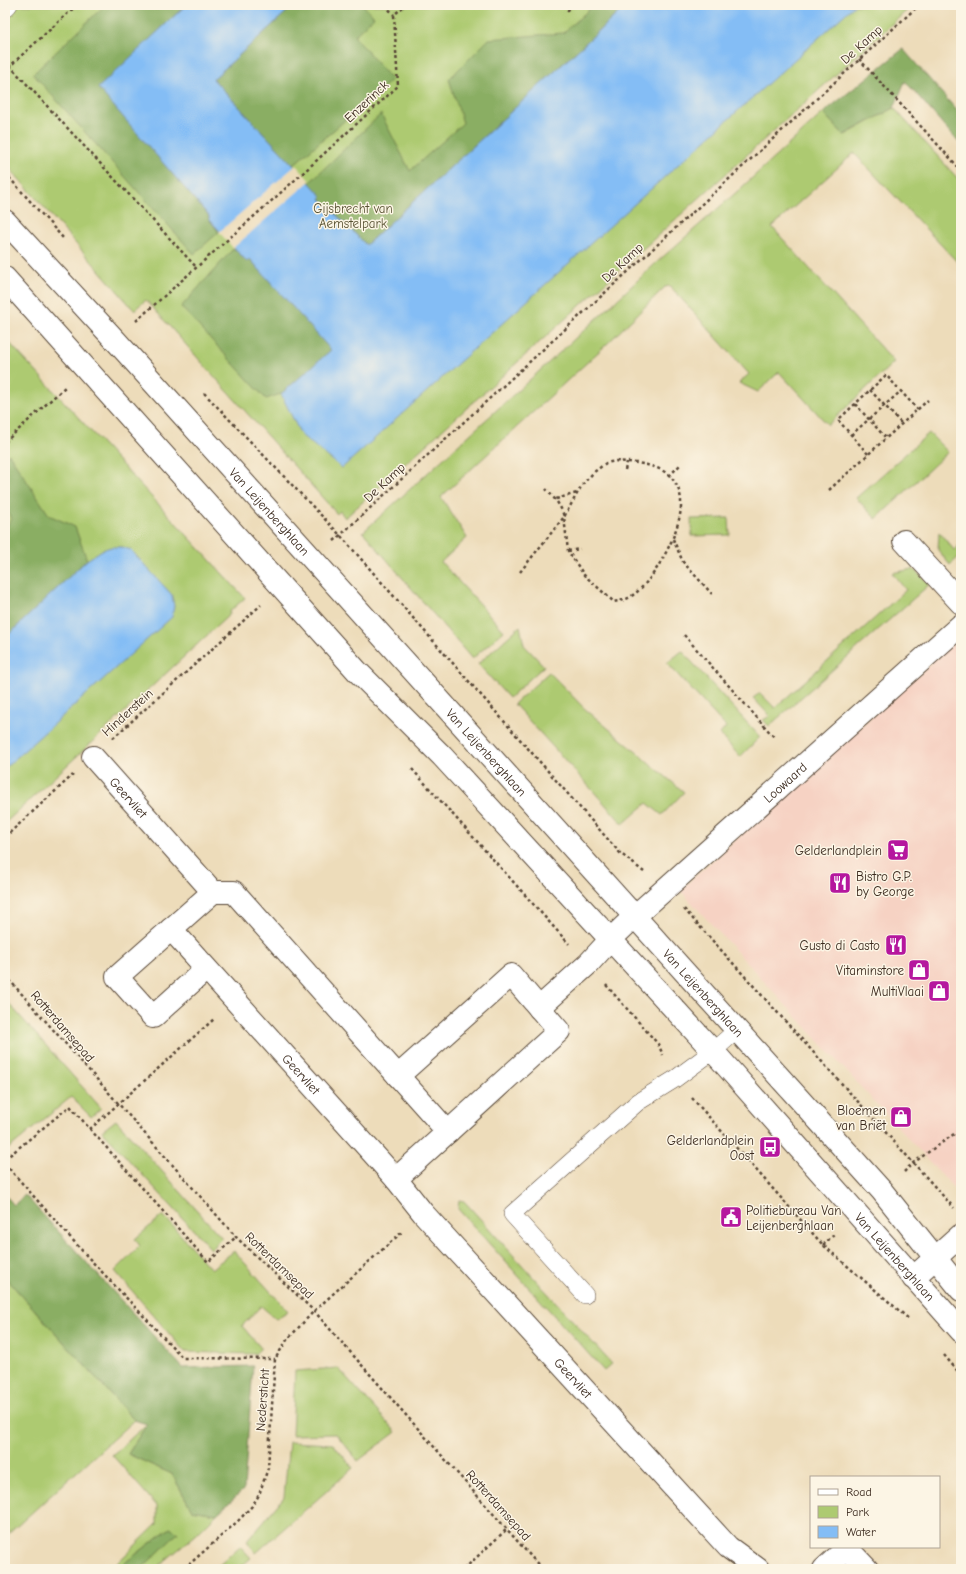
<svg xmlns="http://www.w3.org/2000/svg" width="966" height="1574" font-family="'Comic Neue',sans-serif">
  <style>
    .built { fill: #f6d2c3 }
    .green { fill: #adca71; stroke: #747a48 }
    .forest { fill: #8aae63; stroke: #626c40 }
    .water { fill: #84bdf5; stroke: #60748a }
    .pier { fill: #eddcba }
    .lines { fill: none; stroke-linecap: round; stroke-linejoin: round }
    .service-casing { stroke: #564535; stroke-width: 18 }
    .minor-casing { stroke: #564535; stroke-width: 24 }
    .tertiary-casing { stroke: #564535; stroke-width: 24 }
    .path { stroke: #564535; stroke-width: 2.5; stroke-dasharray: 3 3; stroke-linecap: butt }
    .service { stroke: #fff; stroke-width: 17 }
    .minor { stroke: #fff; stroke-width: 22 }
    .tertiary { stroke: #fff; stroke-width: 22 }
    .labels { text-anchor: middle; stroke-width: 3; stroke-linejoin: round; paint-order: stroke }
    .street-label { font-size: 13px; fill: #3b2a1e; stroke: #fcf5e5 }
    .park-label { font-size: 13px; fill: #585233; stroke: #fcf5e5 }
    .poi-label { font-size: 13px; fill: #3b2a1e; stroke: #fcf5e5; text-anchor: end }
  </style>
  <rect width="100%" height="100%" fill="#fcf5e5"/>
  <filter id="ink" filterUnits="userSpaceOnUse"><feTurbulence type="fractalNoise" baseFrequency=".025" numOctaves="2"/><feDisplacementMap in="SourceGraphic" scale="8" xChannelSelector="R" yChannelSelector="G"/><feConvolveMatrix kernelMatrix="1 2 1 2 8 2 1 2 1" color-interpolation-filters="sRGB"/></filter>
  <filter id="wash" filterUnits="userSpaceOnUse"><feTurbulence type="fractalNoise" baseFrequency=".012" numOctaves="4" result="noise"/><feDisplacementMap in="SourceGraphic" scale="16" xChannelSelector="R" yChannelSelector="G"/><feGaussianBlur stdDeviation="0.9" result="paint"/><feColorMatrix in="noise" values="0 0 0 0 0 0 0 0 0 0 0 0 0 0 0 0 0 1.4 0 .05"/><feComposite in="paint" operator="in"/></filter>
  <g filter="url(#wash)">
    <rect width="100%" height="100%" fill="#eddcba"/>
    <path class="built" d="M 961,636 L 961,1196 L 680,890 Z"/>
    <g class="green">
      <path d="M 5,5 L 913,5 L 345,518 L 340,511 L 337,514 L 146,300 L 134,310 L 5,163 Z"/>
      <path d="M 894,108 L 961,182 L 961,266 L 854,153 L 772,227 L 894,362 L 828,425 L 779,372 L 758,392 L 739,383 L 749,374 L 670,286 L 665,287 L 607,344 L 441,497 L 467,538 L 441,562 L 504,631 L 472,659 L 363,532 L 604,312 L 656,263 L 740,189 L 823,113 L 845,135 Z"/>
      <path d="M 5,338 L 245,598 L 229,612 L 230,614 L 5,823 Z"/>
      <path d="M 929,433 L 948,452 L 876,519 L 856,498 Z"/>
      <path d="M 729,518 L 730,535 L 692,536 L 691,519 Z"/>
      <path d="M 939,532 L 954,550 L 961,544 L 961,555 L 950,565 L 938,550 Z"/>
      <path d="M 913,569 L 930,584 L 769,726 L 763,720 L 770,716 L 753,698 L 760,693 L 775,708 L 906,590 L 892,573 Z"/>
      <path d="M 520,626 L 524,645 L 544,666 L 509,698 L 478,664 Z"/>
      <path d="M 682,651 L 760,737 L 740,757 L 720,734 L 726,727 L 667,663 Z"/>
      <path d="M 549,672 L 584,708 L 684,792 L 662,815 L 647,803 L 623,824 L 514,704 Z"/>
      <path d="M 5,999 L 101,1108 L 91,1117 L 71,1097 L 7,1150 L 5,1147 Z"/>
      <path d="M 116,1120 L 222,1238 L 211,1249 L 102,1131 Z"/>
      <path d="M 459,1200 L 464,1201 L 612,1364 L 604,1371 L 458,1209 Z"/>
      <path d="M 163,1215 L 211,1269 L 234,1251 L 288,1311 L 276,1319 L 261,1306 L 242,1326 L 261,1348 L 255,1354 L 185,1352 L 115,1271 L 140,1246 L 135,1239 Z"/>
      <path d="M 5,1277 L 134,1420 L 5,1537 Z"/>
      <path d="M 338,1368 L 396,1432 L 358,1461 L 336,1434 L 292,1435 L 295,1371 Z"/>
      <path d="M 147,1424 L 128,1454 L 172,1474 L 192,1510 L 217,1514 L 197,1534 L 155,1569 L 141,1569 L 177,1533 L 170,1528 L 117,1569 L 111,1569 L 157,1524 L 157,1506 L 112,1455 Z"/>
      <path d="M 289,1442 L 333,1444 L 353,1468 L 256,1553 L 247,1541 L 284,1497 Z"/>
      <path d="M 240,1546 L 251,1558 L 238,1569 L 215,1569 Z"/>
    </g>
    <g class="forest">
      <path d="M 105,5 L 186,5 L 99,88 L 209,216 L 209,219 L 219,232 L 194,254 L 33,74 Z"/>
      <path d="M 294,5 L 363,5 L 374,17 L 354,36 L 392,80 L 293,165 L 213,79 Z"/>
      <path d="M 594,5 L 627,5 L 366,245 L 319,197 L 321,196 L 309,183 L 381,114 L 410,171 L 463,123 L 449,79 L 489,39 L 563,33 Z"/>
      <path d="M 903,49 L 961,115 L 961,145 L 905,81 L 894,108 L 844,135 L 823,113 Z"/>
      <path d="M 234,248 L 247,262 L 250,259 L 332,350 L 281,394 L 266,399 L 181,307 Z"/>
      <path d="M 9,454 L 49,515 L 75,527 L 87,560 L 5,638 L 5,529 L 11,519 L 5,504 L 5,458 Z"/>
      <path d="M 5,1195 L 14,1205 L 25,1195 L 183,1368 L 253,1366 L 244,1489 L 217,1514 L 192,1510 L 172,1474 L 128,1454 L 147,1424 L 134,1420 L 5,1277 Z"/>
      <path d="M 170,1528 L 178,1533 L 141,1569 L 117,1569 Z"/>
    </g>
    <g class="water">
      <path d="M 186,5 L 294,5 L 213,79 L 322,196 L 320,198 L 366,245 L 627,5 L 855,5 L 342,468 L 301,435 L 281,394 L 331,350 L 250,259 L 247,262 L 209,219 L 209,216 L 98,88 Z"/>
      <path d="M 111,547 L 122,547 L 131,550 L 172,595 L 174,606 L 172,617 L 5,768 L 5,638 L 87,560 L 102,550 Z"/>
    </g>
    <path class="pier" d="M 296,165 L 310,181 L 233,248 L 219,232 Z"/>
  </g>
  <g filter="url(#ink)">
    <g class="lines">
      <g class="service-casing">
        <g id="service">
          <path d="M 5,9 L 9,5"/>
          <path d="M 585,1295 L 512,1214 L 638,1102 L 675,1079 L 713,1051 L 737,1030"/>
        </g>
      </g>
      <g class="minor-casing">
        <g id="minor">
          <path d="M 904,541 L 961,603"/>
          <path id="s1" d="M 93,757 L 213,892"/>
          <path id="s2" d="M 171,929 L 396,1179 L 423,1213 L 728,1547 L 758,1569"/>
          <path d="M 206,969 L 153,1017 L 117,977 L 213,892 L 234,892 L 448,1132"/>
          <path id="s3" d="M 539,1008 L 588,964 L 610,940 L 635,916 L 961,625"/>
          <path d="M 396,1179 L 559,1031 L 511,975 L 398,1076"/>
          <path d="M 913,1278 L 961,1235"/>
          <path d="M 824,1569 L 847,1548 L 867,1569"/>
        </g>
      </g>
      <g class="tertiary-casing">
        <g id="tertiary">
          <path id="s4" d="M 5,221 L 116,341 L 882,1191 L 961,1290"/>
          <path id="s5" d="M 5,278 L 357,671 L 442,756 L 713,1051 L 961,1331"/>
        </g>
      </g>
      <g class="path">
        <path d="M 77,5 L 10,66 L 197,268"/>
        <path d="M 385,5 L 394,15"/>
        <path d="M 563,5 L 568,10 L 573,5"/>
        <path d="M 859,59 L 961,170"/>
        <path d="M 5,61 L 10,66"/>
        <path d="M 5,173 L 63,238"/>
        <path d="M 136,321 L 304,172 L 398,86 L 394,15 L 405,5"/>
        <path d="M 870,390 L 902,424"/>
        <path d="M 204,393 L 340,535 L 620,853 L 644,872"/>
        <path d="M 855,404 L 886,438"/>
        <path d="M 851,435 L 901,391"/>
        <path d="M 5,442 L 65,387"/>
        <path d="M 868,454 L 838,420 L 886,375 L 918,410"/>
        <path d="M 616,461 C 632,462 656,464 669,475 C 676,482 681,492 681,502 C 683,529 651,589 626,599 C 622,601 617,601 614,602 L 584,575 L 568,551 L 564,517 L 582,485 L 594,472 L 606,463 Z"/>
        <path d="M 625,470 L 627,462"/>
        <path d="M 669,476 L 681,464"/>
        <path d="M 829,490 L 928,400"/>
        <path d="M 556,499 L 577,493"/>
        <path d="M 673,539 L 683,562 L 712,594"/>
        <path d="M 334,541 L 919,5"/>
        <path d="M 568,551 L 580,549"/>
        <path d="M 520,572 L 564,517 C 561,505 554,498 546,489"/>
        <path d="M 684,635 L 774,737"/>
        <path d="M 113,738 L 261,605"/>
        <path d="M 412,769 L 569,944"/>
        <path d="M 5,837 L 73,775"/>
        <path d="M 684,909 L 954,1208"/>
        <path d="M 5,975 L 236,1237 L 314,1311 L 542,1569"/>
        <path d="M 606,985 L 658,1044 L 663,1055"/>
        <path d="M 692,1098 L 823,1245 L 910,1320"/>
        <path d="M 90,1129 L 208,1262 L 236,1237"/>
        <path d="M 5,1159 L 70,1106 L 90,1129 L 214,1019"/>
        <path d="M 5,1164 L 86,1255 L 183,1358 L 275,1359"/>
        <path d="M 904,1172 L 913,1163 L 961,1129"/>
        <path d="M 823,1245 L 836,1233"/>
        <path d="M 944,1355 L 961,1375"/>
        <path d="M 184,1569 L 238,1521 L 252,1506 L 259,1495 L 268,1468 L 275,1359 L 287,1340 L 314,1311 L 402,1232"/>
        <path d="M 464,1569 L 507,1529"/>
      </g>
      <use href="#service" class="service"/>
      <use href="#minor" class="minor"/>
      <use href="#tertiary" class="tertiary"/>
    </g>
  </g>
  <defs>
    <g id="supermarket-square" transform="scale(1.15)"><rect x="-9" y="-9" width="18" height="18" rx="4" fill="#b5179e" stroke="#fcf5e5"/><path d="M-6-5.5h2.5l.6 2H6L4.5 2H-2.5L-4.4-4H-6ZM-1.5 3.2a1.3 1.3 0 1 0 .1 0ZM3 3.2a1.3 1.3 0 1 0 .1 0Z" fill="#fff"/></g>
    <g id="restaurant-square" transform="scale(1.15)"><rect x="-9" y="-9" width="18" height="18" rx="4" fill="#b5179e" stroke="#fcf5e5"/><path d="M-5-6h1v4h1v-4h1v4h1v-4h1v5L-1.5 .5V6h-2V.5L-5-1ZM5-6V6H3V1.5H1.5Q1.5-4 5-6Z" fill="#fff"/></g>
    <g id="shop-square" transform="scale(1.15)"><rect x="-9" y="-9" width="18" height="18" rx="4" fill="#b5179e" stroke="#fcf5e5"/><path d="M-5-2.5h2.3a2.7 3.5 0 0 1 5.4 0H5L5.5 6h-11ZM-1.5-2.5h3a1.5 2.3 0 0 0-3 0Z" fill="#fff"/></g>
    <g id="bus-square" transform="scale(1.15)"><rect x="-9" y="-9" width="18" height="18" rx="4" fill="#b5179e" stroke="#fcf5e5"/><path d="M-5-6H5V4H4V6H2V4H-2V6H-4V4H-5ZM-3.5-4V0h7V-4ZM-3.5 1.2v1.5H-2V1.2ZM2 1.2v1.5H3.5V1.2Z" fill="#fff"/></g>
    <g id="civic-square" transform="scale(1.15)"><rect x="-9" y="-9" width="18" height="18" rx="4" fill="#b5179e" stroke="#fcf5e5"/><path d="M-.6-6.5H3V-4.5H.6V-3L4-1V1h2V6H-6V1h2V-1L-.6-3ZM-1.2 2.5V6h2.4V2.5Z" fill="#fff"/></g>
  </defs>
  <g fill-rule="evenodd">
    <use href="#supermarket-square" x="898" y="850"/>
    <use href="#restaurant-square" x="840" y="883"/>
    <use href="#restaurant-square" x="896" y="945"/>
    <use href="#shop-square" x="919" y="970"/>
    <use href="#shop-square" x="939" y="991"/>
    <use href="#shop-square" x="901" y="1117"/>
    <use href="#bus-square" x="770" y="1147"/>
    <use href="#civic-square" x="731" y="1217"/>
  </g>
  <g class="labels">
    <g class="street-label">
      <text transform="translate(861 44) rotate(-42)" y="5">De Kamp</text>
      <text transform="translate(366 101) rotate(-43)" y="5">Enzerinck</text>
      <text transform="translate(622 262) rotate(-43)" y="5">De Kamp</text>
      <text transform="translate(384 482) rotate(-43)" y="5">De Kamp</text>
      <text dy="5" stroke="none"><textPath href="#s4" startOffset="393">Van Leijenberghlaan</textPath></text>
      <text transform="translate(127 712) rotate(-42)" y="5">Hinderstein</text>
      <text dy="5" stroke="none"><textPath href="#s4" startOffset="717">Van Leijenberghlaan</textPath></text>
      <text dy="5" stroke="none"><textPath href="#s3" startOffset="334">Loowaard</textPath></text>
      <text dy="5" stroke="none"><textPath href="#s1" startOffset="54">Geervliet</textPath></text>
      <text dy="5" stroke="none"><textPath href="#s4" startOffset="1041">Van Leijenberghlaan</textPath></text>
      <text transform="translate(63 1026) rotate(49)" y="5">Rotterdamsepad</text>
      <text dy="5" stroke="none"><textPath href="#s2" startOffset="195">Geervliet</textPath></text>
      <text dy="5" stroke="none"><textPath href="#s5" startOffset="1323">Van Leijenberghlaan</textPath></text>
      <text transform="translate(280 1265) rotate(44)" y="5">Rotterdamsepad</text>
      <text dy="5" stroke="none"><textPath href="#s2" startOffset="603">Geervliet</textPath></text>
      <text transform="translate(262 1400) rotate(-86)" y="5">Nedersticht</text>
      <text transform="translate(499 1505) rotate(48)" y="5">Rotterdamsepad</text>
    </g>
    <g class="park-label">
      <text x="353" y="213">Gijsbrecht van<tspan x="353" dy="15">Aemstelpark</tspan></text>
    </g>
    <g class="poi-label">
      <text x="882" y="855">Gelderlandplein</text>
      <text x="856" y="881" text-anchor="start">Bistro G.P.<tspan x="856" dy="15">by George</tspan></text>
      <text x="880" y="950">Gusto di Casto</text>
      <text x="904" y="975">Vitaminstore</text>
      <text x="924" y="996">MultiVlaai</text>
      <text x="886" y="1115">Bloemen<tspan x="886" dy="15">van Briët</tspan></text>
      <text x="754" y="1145">Gelderlandplein<tspan x="754" dy="15">Oost</tspan></text>
      <text x="746" y="1215" text-anchor="start">Politiebureau Van<tspan x="746" dy="15">Leijenberghlaan</tspan></text>
    </g>
  </g>
  <rect width="966" height="1574" fill="none" stroke="#fcf5e5" stroke-width="20"/>
  <rect x="810" y="1476" width="130" height="72" fill="#fcf5e5" stroke="#afa495"/>
  <rect x="818" y="1489" width="20" height="6" fill="#ffffff" stroke="#afa495"/>
  <text x="846" y="1496" font-size="12" fill="#3b2a1e">Road</text>
  <rect x="818" y="1506" width="20" height="12" fill="#adca71" stroke="#afa495"/>
  <text x="846" y="1516" font-size="12" fill="#3b2a1e">Park</text>
  <rect x="818" y="1526" width="20" height="12" fill="#84bdf5" stroke="#afa495"/>
  <text x="846" y="1536" font-size="12" fill="#3b2a1e">Water</text>
</svg>
